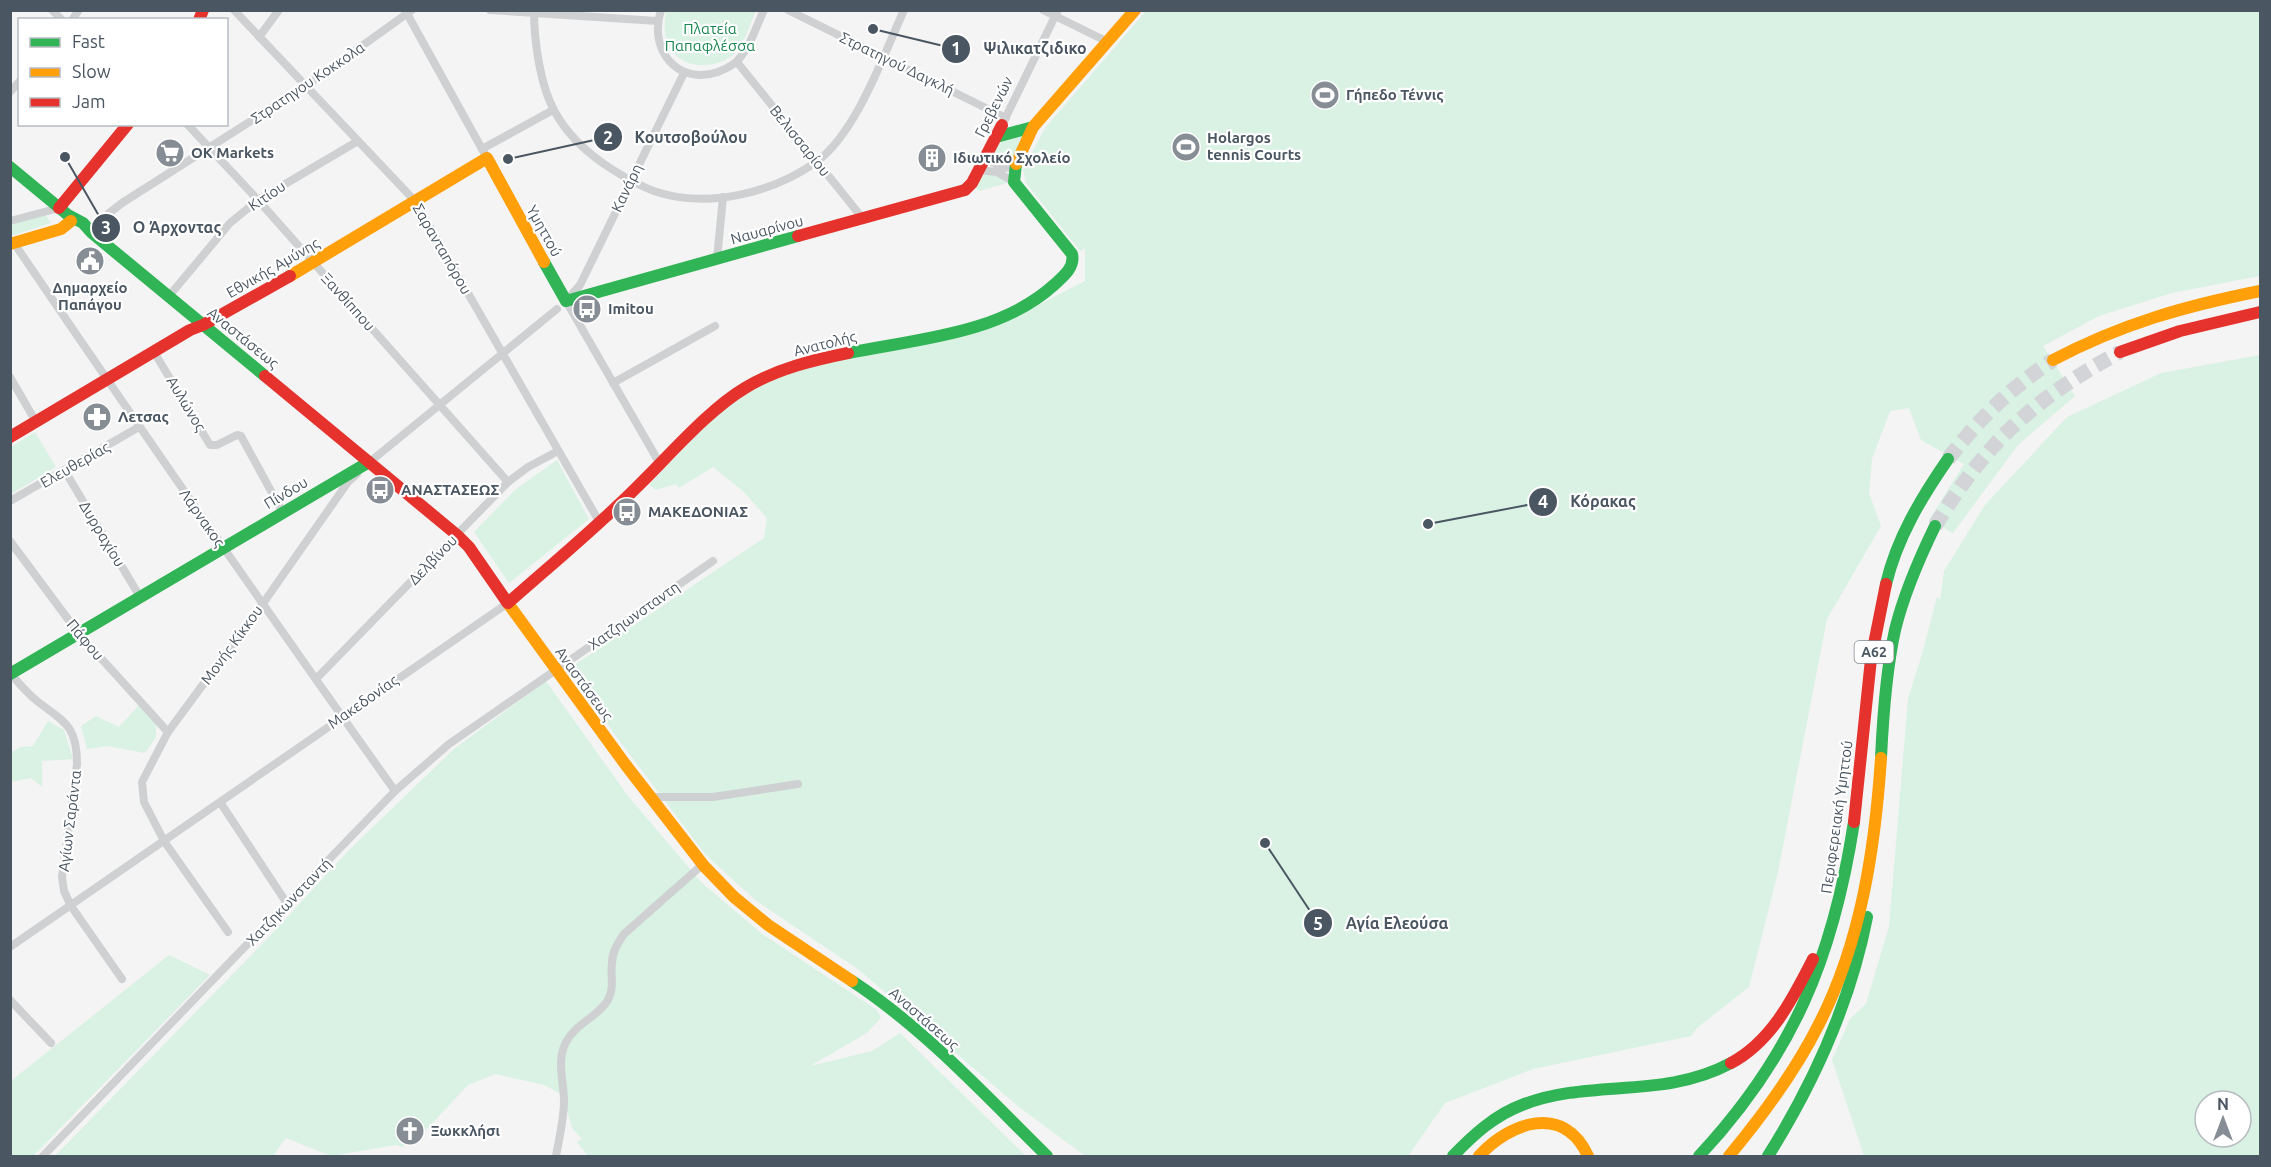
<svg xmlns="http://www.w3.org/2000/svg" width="2271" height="1167" font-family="Ubuntu,sans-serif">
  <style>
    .green { fill: #d9f2e3; fill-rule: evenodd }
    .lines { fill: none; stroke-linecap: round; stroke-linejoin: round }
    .highway-tunnel { stroke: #d2d4d7; stroke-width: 15; stroke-dasharray: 15 8; stroke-linecap: butt }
    .street { stroke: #ced0d2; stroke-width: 8 }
    .fast { stroke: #30b455; stroke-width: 12 }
    .slow { stroke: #ff9f0a; stroke-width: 12 }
    .jam { stroke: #e5322d; stroke-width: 12 }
    .labels { text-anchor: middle; stroke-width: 4.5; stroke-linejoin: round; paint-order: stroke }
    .shield { fill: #fff; stroke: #808990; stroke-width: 1.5 }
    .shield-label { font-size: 14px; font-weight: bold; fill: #4a5661 }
    .park-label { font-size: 15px; fill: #17864f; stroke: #fff }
    .street-label { font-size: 15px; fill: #4a5661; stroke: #fff }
    .poi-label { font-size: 15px; font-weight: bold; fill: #4a5661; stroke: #fff; text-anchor: start }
    .leader { fill: none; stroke: #4a5661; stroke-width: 2 }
    .callout-dot { fill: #4a5661; stroke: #fff; stroke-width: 2 }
    .mark-label { font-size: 18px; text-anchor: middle; font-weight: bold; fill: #fff }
    .callout-label { font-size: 16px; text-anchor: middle; font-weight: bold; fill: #4a5661; stroke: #fff; stroke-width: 4.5; stroke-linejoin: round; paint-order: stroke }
  </style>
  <rect width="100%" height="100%" fill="#f4f4f4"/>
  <g class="green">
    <path d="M 666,11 L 666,10 L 756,11 C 750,23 745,43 735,53 C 720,68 686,71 672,51 C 663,39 664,25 666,11 Z"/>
    <path d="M 1146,11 L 2260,11 L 2260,276 L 2172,293 L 2099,316 L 2043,346 L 2075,396 L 2018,445 L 1953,533 L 1929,520 L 1964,464 L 1921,440 L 1909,408 L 1890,411 L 1872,459 L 1869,493 L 1881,526 L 1827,619 L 1778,872 L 1749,987 L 1697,1028 L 1691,1036 L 1533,1069 L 1445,1103 L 1408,1156 L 1085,1156 L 1019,1107 L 859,970 L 755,900 L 705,854 L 615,735 L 570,668 L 764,538 L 767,518 L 744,492 L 713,467 L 679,488 L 676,484 L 656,490 L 649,485 L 719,411 L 762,382 L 808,366 L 958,336 L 997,326 L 1085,281 L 1085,248 L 1080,251 L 1026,183 L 1023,170 L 1045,128 Z"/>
    <path d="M 1026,135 L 1012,165 C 1003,166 995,161 992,152 L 1000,139 Z"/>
    <path d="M 988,174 L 994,175 L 1007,183 L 979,191 L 975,187 L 981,176 Z"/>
    <path d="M 44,213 L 51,223 L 11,236 L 11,223 Z"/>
    <path d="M 2260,355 L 2260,1156 L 1864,1156 L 1832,1060 L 1850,1019 L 1866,1004 L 1889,926 L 1908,699 L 1922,654 L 1937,597 L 1940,600 L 1944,571 L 1985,505 L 2067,417 L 2161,373 ZM 2205,1101 L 2241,1101 L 2241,1137 L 2205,1137 Z"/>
    <path d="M 35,432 L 56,467 L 11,494 L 11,447 Z"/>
    <path d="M 557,460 L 589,519 L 509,583 L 474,532 L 516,489 Z"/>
    <path d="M 546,681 L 628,796 L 702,883 L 761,933 L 877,1010 L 881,1018 L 867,1033 L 810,1066 L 872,1051 L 900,1033 L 1026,1156 L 588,1156 L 577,1142 L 582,1139 L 572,1128 L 563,1095 L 544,1085 L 495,1074 L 468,1085 L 426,1130 L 402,1147 L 396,1145 L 331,1156 L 286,1138 L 273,1156 L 55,1156 L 267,939 L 349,850 L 454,749 Z"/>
    <path d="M 140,704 L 156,720 L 156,737 L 145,753 L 107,746 L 87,749 L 81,726 L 96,716 L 119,727 Z"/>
    <path d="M 48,721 L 64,730 L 73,759 L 42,761 L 42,787 L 31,778 L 11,782 L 11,753 L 20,747 L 33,746 Z"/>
    <path d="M 169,955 L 210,975 L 33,1156 L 11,1156 L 11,1081 Z"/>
  </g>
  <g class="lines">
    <g class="highway-tunnel">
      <path d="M 1948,459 C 1981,417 2008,390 2053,360"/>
      <path d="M 1935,526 C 1986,442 2035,398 2120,352"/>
    </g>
    <g class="street">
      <path d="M 52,10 L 62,20"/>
      <path d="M 234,10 L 415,201 L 600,523"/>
      <path d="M 405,10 L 487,158"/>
      <path d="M 490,10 L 657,21"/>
      <path d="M 534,10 C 534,40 540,86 555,112 C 567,134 584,150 604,164 C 622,176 640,187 660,193 C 711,208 774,192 816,162 C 856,134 884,54 904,10"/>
      <path d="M 661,10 C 648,49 677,86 718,72 C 725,69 733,66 738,60 C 750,47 756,27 764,10"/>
      <path d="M 788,10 L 1006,118"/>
      <path d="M 1043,10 L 1108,42"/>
      <path d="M 72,20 L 79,10"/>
      <path d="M 259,37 L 279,10"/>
      <path d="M 737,62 L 864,220"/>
      <path d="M 10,92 L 20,81"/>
      <path d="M 1004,121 L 1058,10"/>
      <path d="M 187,124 L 258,200 L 508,482"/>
      <path d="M 482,149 L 553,110"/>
      <path d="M 989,152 L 992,162 L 1003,168 L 1014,167"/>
      <path d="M 979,170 L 997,172 L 1014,182"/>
      <path d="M 10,221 L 59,208"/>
      <path d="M 92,233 L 108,214 L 122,203 L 306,86 L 412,10"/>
      <path d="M 14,243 C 139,427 266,610 395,791"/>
      <path d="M 717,259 L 723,197"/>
      <path d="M 169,296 L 230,223 L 258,200 L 358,141"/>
      <path d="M 154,352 L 210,445 L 217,445 L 237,435 L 241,436 L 283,513"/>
      <path d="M 10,377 L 36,422"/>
      <path d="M 613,383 L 715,326"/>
      <path d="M 660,464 L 566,301 L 580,285 L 684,73"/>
      <path d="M 366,465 L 557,309"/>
      <path d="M 65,471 L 140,597"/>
      <path d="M 10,501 L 139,427"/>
      <path d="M 10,541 L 79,634 L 168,732"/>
      <path d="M 10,673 C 18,682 27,693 37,701 C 64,722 77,725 77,764 L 62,877 L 64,891 L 71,906 L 122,979"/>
      <path d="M 316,679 L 508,482 L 528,467 L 558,451"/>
      <path d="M 650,797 L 713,797 L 798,784"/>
      <path d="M 220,802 L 288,905"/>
      <path d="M 228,932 L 164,841 L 144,802 L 142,782 L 168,732 L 264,602 L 348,482 L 357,474"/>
      <path d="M 10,947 L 508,603"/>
      <path d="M 10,1000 L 51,1043"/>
      <path d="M 43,1156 L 395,791 L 449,744 L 713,561"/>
      <path d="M 556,1156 C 559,1139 564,1119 564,1101 C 564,1082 556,1061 566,1042 C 576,1023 598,1017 608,1000 C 615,987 610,976 612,963 C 612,952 618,943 624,934 L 702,865"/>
    </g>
    <g class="fast">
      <path d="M 996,137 L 1033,127"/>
      <path d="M 10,167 L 68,215 L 83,223 L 92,233 L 265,376"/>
      <path d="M 544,262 L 566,301 L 798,236"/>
      <path d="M 848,353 C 917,339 1001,334 1055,284 C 1064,276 1075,267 1072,254 L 1014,182 L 1016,164"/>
      <path d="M 1886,584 C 1897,538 1921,498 1948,459"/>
      <path d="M 10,674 L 369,462"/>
      <path d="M 1881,758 C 1883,715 1886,671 1895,630 C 1904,593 1919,559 1935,526"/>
      <path d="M 852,981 C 925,1029 985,1095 1047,1156"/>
      <path d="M 1453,1156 C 1473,1135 1495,1115 1522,1105 C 1591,1078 1662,1100 1731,1063"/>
      <path d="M 1699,1156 C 1793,1055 1833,958 1854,822"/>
      <path d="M 1768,1156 C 1815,1081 1850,1004 1867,917"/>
    </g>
    <g class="slow">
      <path d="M 1016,164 L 1033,127 L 1135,10"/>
      <path d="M 10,244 L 61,229 L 71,221"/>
      <path d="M 290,276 L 487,158 L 544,262"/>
      <path d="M 2053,360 C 2121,324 2185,306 2260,291"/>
      <path d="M 507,602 L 625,764 L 704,866 L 734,897 L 768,925 L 852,981"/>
      <path d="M 1479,1156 C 1510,1122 1564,1103 1588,1156"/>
      <path d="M 1729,1156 C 1763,1115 1795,1072 1819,1024 C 1861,942 1875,849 1881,758"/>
    </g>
    <g class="jam">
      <path d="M 199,20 L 203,10"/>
      <path d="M 59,208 L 128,124"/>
      <path d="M 798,236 L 965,190 L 972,183 L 1002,125"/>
      <path d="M 2120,352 L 2180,331 L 2260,312"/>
      <path d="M 265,376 L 457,535 L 469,547 L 507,602"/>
      <path d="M 10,437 L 190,330 L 203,325 L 290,276"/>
      <path d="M 508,603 C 551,565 596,528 637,487 C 669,456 708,410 745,388 C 776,369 813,360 848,353"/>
      <path d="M 1854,822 L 1871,659 L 1886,584"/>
      <path d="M 1731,1063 C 1772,1041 1793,998 1813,959"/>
    </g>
  </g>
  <defs>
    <g id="stadium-disc" transform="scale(1.5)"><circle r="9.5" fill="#868d94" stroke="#fff"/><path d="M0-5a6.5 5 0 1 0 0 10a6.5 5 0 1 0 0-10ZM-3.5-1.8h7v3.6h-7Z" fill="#fff"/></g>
    <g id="supermarket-disc" transform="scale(1.5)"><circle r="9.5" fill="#868d94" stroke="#fff"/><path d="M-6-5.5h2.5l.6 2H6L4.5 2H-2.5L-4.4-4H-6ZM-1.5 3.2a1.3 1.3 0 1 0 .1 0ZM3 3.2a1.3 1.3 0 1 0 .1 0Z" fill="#fff"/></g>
    <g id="building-disc" transform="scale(1.5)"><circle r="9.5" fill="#868d94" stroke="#fff"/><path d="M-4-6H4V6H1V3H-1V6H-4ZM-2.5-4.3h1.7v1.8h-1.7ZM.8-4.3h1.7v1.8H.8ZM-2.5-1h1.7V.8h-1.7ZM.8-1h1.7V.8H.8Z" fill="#fff"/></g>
    <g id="civic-disc" transform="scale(1.5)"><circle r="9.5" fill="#868d94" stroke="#fff"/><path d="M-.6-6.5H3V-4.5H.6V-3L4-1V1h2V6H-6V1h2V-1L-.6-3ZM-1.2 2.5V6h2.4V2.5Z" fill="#fff"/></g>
    <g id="bus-disc" transform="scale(1.5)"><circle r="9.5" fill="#868d94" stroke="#fff"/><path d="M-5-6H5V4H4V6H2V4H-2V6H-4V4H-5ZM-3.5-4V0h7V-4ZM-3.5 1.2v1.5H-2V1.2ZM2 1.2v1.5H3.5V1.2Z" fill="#fff"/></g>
    <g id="pharmacy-disc" transform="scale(1.5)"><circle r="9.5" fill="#868d94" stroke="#fff"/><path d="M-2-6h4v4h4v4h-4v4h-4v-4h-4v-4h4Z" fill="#fff"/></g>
    <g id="church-disc" transform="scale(1.5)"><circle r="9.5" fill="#868d94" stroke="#fff"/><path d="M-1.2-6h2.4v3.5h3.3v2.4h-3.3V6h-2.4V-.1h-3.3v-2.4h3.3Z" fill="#fff"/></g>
  </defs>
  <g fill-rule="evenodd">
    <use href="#stadium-disc" x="1325" y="95"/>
    <use href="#stadium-disc" x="1186" y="147"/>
    <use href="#supermarket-disc" x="170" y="153"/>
    <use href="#building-disc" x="932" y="158"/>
    <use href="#civic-disc" x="90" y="261"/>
    <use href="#bus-disc" x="587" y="309"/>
    <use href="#pharmacy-disc" x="97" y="417"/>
    <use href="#bus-disc" x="380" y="490"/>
    <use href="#bus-disc" x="627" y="512"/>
    <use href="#church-disc" x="410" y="1131"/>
  </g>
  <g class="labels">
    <rect class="shield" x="1854.5" y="641" width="39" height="22" rx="4.5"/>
    <g class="shield-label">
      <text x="1874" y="657">Α62</text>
    </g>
    <g class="park-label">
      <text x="710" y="34">Πλατεία<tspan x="710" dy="17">Παπαφλέσσα</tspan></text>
    </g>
    <g class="street-label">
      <text transform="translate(897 64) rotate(26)" y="5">Στρατηγού Δαγκλή</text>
      <text transform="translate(308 83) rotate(-34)" y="5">Στρατηγου Κοκκολα</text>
      <text transform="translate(994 107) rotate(-63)" y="5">Γρεβενών</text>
      <text transform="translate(800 141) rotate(51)" y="5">Βελισσαρίου</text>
      <text transform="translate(627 188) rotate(-64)" y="5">Κανάρη</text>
      <text transform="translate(267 196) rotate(-34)" y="5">Κιτίου</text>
      <text transform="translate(767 230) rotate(-15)" y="5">Ναυαρίνου</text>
      <text transform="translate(544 231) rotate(61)" y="5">Υμηττού</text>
      <text transform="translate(442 249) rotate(60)" y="5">Σαρανταπόρου</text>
      <text transform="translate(273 268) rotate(-30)" y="5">Εθνικής Αμύνης</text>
      <text transform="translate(348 302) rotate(48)" y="5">Ξανθίππου</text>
      <text transform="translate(243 338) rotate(39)" y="5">Αναστάσεως</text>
      <text transform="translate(825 344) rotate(-14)" y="5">Ανατολής</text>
      <text transform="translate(186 404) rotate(59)" y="5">Αυλώνος</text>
      <text transform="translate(75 465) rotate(-30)" y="5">Ελευθερίας</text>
      <text transform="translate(286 493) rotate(-31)" y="5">Πίνδου</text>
      <text transform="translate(202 518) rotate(55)" y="5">Λάρνακος</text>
      <text transform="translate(102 534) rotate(59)" y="5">Δυρραχίου</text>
      <text transform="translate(433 560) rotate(-46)" y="5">Δελβίνου</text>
      <text transform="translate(634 616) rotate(-35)" y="5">Χατζηωνσταντη</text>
      <text transform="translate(85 640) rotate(50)" y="5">Πάφου</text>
      <text transform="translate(232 645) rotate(-54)" y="5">Μονής Κίκκου</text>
      <text transform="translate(584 684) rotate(54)" y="5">Αναστάσεως</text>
      <text transform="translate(363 702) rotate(-35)" y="5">Μακεδονίας</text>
      <text transform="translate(1837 817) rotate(-82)" y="5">Περιφερειακή Υμηττού</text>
      <text transform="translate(70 821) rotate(-83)" y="5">Αγίων Σαράντα</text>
      <text transform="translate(289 902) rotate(-46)" y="5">Χατζηκωνσταντή</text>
      <text transform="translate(924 1019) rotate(41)" y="5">Αναστάσεως</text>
    </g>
    <g class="poi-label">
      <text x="1346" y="100">Γήπεδο Τέννις</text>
      <text x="1207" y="143">Holargos<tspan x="1207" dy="17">tennis Courts</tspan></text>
      <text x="191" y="158">OK Markets</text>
      <text x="953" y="163">Ιδιωτικό Σχολείο</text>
      <text x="90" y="293" text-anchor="middle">Δημαρχείο<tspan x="90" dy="17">Παπάγου</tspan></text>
      <text x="608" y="314">Imitou</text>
      <text x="118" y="422">Λετσας</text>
      <text x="401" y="495">ΑΝΑΣΤΑΣΕΩΣ</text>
      <text x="648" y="517">ΜΑΚΕΔΟΝΙΑΣ</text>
      <text x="431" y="1136">Ξωκκλήσι</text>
    </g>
  </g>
  <path class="leader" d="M873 29L956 49M508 159L608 137M65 157L106 228M1428 524L1543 502M1265 843L1318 923"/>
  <g class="callout-dot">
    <circle cx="873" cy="29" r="6"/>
    <circle cx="508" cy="159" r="6"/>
    <circle cx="65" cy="157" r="6"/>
    <circle cx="1428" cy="524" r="6"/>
    <circle cx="1265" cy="843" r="6"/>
    <circle cx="956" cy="49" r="15"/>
    <circle cx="608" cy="137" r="15"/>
    <circle cx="106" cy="228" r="15"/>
    <circle cx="1543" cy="502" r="15"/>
    <circle cx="1318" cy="923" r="15"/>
  </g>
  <g class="mark-label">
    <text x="956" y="55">1</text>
    <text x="608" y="144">2</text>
    <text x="106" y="234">3</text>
    <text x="1543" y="508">4</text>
    <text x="1318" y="930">5</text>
  </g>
  <g class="callout-label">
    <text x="1035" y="54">Ψιλικατζιδικο</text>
    <text x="691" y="143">Κουτσοβούλου</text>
    <text x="177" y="233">Ο Άρχοντας</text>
    <text x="1603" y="507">Κόρακας</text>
    <text x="1397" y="929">Αγία Ελεούσα</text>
  </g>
  <rect width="2271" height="1167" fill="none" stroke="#4a5661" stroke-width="24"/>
  <rect x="18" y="18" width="210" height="108" fill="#ffffff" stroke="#b7bbc0" stroke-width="1.5"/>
  <rect x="30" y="38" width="30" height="9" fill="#30b455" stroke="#b7bbc0" stroke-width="1.5"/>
  <text x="72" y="48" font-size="18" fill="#4a5661">Fast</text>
  <rect x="30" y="68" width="30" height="9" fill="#ff9f0a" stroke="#b7bbc0" stroke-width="1.5"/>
  <text x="72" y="78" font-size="18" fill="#4a5661">Slow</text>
  <rect x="30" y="98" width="30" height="9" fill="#e5322d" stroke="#b7bbc0" stroke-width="1.5"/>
  <text x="72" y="108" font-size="18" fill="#4a5661">Jam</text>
  <g transform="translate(2223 1119)"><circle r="28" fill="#ffffff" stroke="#b7bbc0" stroke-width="1.5"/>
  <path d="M0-4.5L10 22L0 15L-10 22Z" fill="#868d94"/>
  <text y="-9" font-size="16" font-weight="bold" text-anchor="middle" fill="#4a5661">N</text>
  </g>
</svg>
